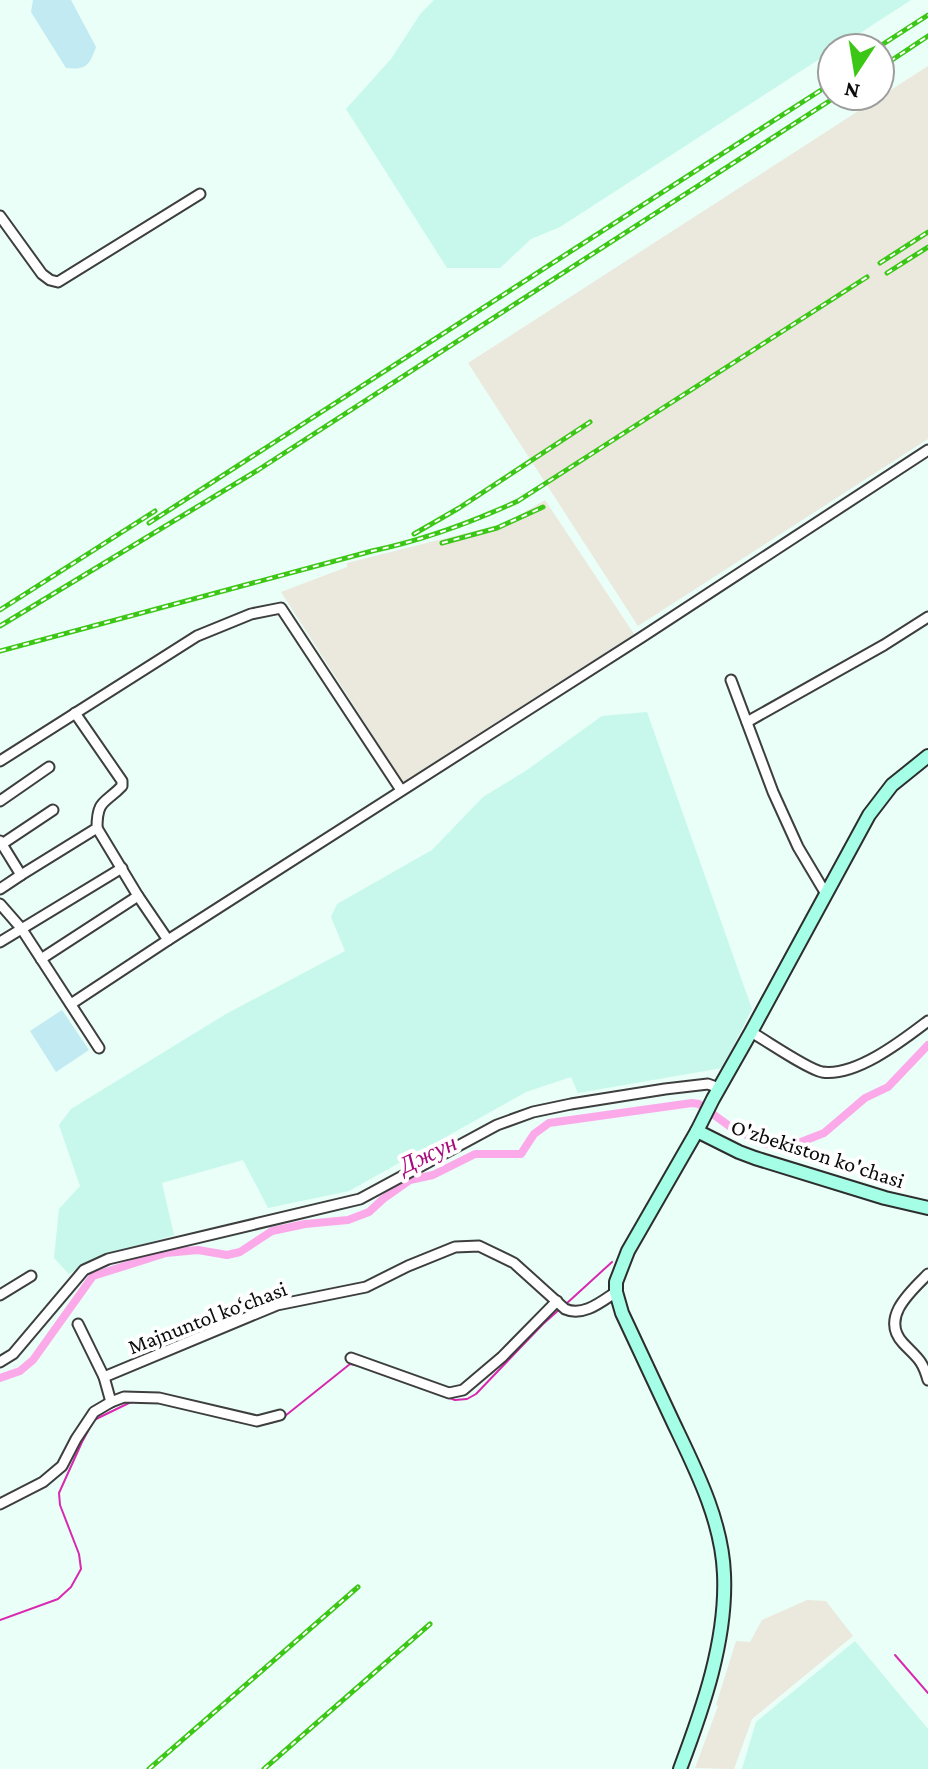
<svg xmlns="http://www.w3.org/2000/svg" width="928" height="1769" font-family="'Crimson Pro',serif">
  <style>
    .industrial { fill: #ebe8de }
    .farmland { fill: #c7f8eb }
    .pitch { fill: #c2eaf3 }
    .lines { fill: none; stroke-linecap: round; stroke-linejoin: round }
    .stream { stroke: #d929b0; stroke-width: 2 }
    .canal { stroke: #fca9ea; stroke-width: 8 }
    .street-casing { stroke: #3e3e3e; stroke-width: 13 }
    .secondary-casing { stroke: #2d2d2d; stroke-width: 16 }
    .street { stroke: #fff; stroke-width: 9 }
    .secondary { stroke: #a4ffe6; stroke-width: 12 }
    .rail-casing { stroke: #3cc717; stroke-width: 5 }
    .rail { stroke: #fff; stroke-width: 2; stroke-dasharray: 6; stroke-linecap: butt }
    .labels { text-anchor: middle; stroke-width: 8; stroke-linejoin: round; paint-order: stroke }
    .street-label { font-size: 22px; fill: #0b0b0b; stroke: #fff }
    .water-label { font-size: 24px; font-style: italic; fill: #a70a7c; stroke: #fff }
  </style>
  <rect width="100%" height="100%" fill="#e9fff7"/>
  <g class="industrial">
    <path d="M 928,66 L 928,439 L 638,626 L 468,363 Z"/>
    <path d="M 545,500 L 634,634 L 403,782 L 281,592 L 347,567 L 347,563 L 506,523 Z"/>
    <path d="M 807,1600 L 826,1601 L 853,1636 L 752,1719 L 734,1769 L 695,1768 L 718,1706 L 716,1705 L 736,1641 L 750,1642 L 762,1620 Z"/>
  </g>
  <g class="farmland">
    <path d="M 434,0 L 911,0 L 837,48 L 832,48 L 832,51 L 560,227 L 531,239 L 500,268 L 447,268 L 346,109 L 391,59 L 421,13 Z"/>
    <path d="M 647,712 L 752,1009 L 722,1068 L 578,1093 L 571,1077 L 526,1092 L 349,1191 L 268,1208 L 243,1160 L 162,1183 L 174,1235 L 91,1261 L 69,1274 L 54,1258 L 59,1209 L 80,1186 L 59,1125 L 71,1109 L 226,1014 L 345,951 L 331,917 L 337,904 L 432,850 L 483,797 L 527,770 L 602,716 Z"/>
    <path d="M 855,1641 L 928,1729 L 928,1769 L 742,1769 L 756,1722 Z"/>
  </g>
  <g class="pitch">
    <path d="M 33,0 L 71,0 L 96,47 C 89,66 86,70 66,68 L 31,12 Z"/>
    <path d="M 62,1010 L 89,1050 L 56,1072 L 30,1031 Z"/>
  </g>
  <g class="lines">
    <g class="stream">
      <path d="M 566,1304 L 612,1262"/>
      <path d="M 373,1371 L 455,1400 L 467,1399 L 476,1394 L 543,1324 L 561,1308"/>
      <path d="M 216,1416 C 236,1421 256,1429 276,1421"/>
      <path d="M 285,1416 L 350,1364 L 360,1366"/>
      <path d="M 0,1620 L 58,1599 L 71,1587 L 81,1569 L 79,1554 L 60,1505 L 59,1493 L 82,1442 L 94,1420 L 131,1402"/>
      <path d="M 895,1655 L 928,1693"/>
    </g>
    <path class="canal" d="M 0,1378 L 20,1371 L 33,1360 L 93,1276 L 166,1253 L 198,1250 L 227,1255 L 240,1252 L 272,1231 L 305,1224 L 348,1220 L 369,1212 L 383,1199 L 410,1180 L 433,1175 L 475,1154 L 521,1154 L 534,1134 L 549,1123 L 692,1103 L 699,1104 L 732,1128 L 765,1144 L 782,1145 L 801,1142 L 824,1133 L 865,1098 L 888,1087 L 928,1045"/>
    <g class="street-casing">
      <g id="street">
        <path d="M 0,216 L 42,274 L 50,280 L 58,282 L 200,194"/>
        <path d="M 731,680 L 773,792 L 798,847 L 826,894"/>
        <path d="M 747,722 L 884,645 L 928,617"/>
        <path d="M 0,761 L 197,636 L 251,614 L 281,608 L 401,790"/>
        <path d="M 0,801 L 49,767"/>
        <path d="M 97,828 L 138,896 L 168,940"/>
        <path d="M 0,841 L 21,875 L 0,889"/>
        <path d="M 2,844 L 53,810"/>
        <path d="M 21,875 L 97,828 C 97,799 105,804 122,786 L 122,781 L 75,713"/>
        <path d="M 0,904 L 21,928 L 99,1048"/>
        <path d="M 0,942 L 122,868"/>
        <path d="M 41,959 L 138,896"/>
        <path d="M 71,1004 L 168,940 L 642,637 L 928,450"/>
        <path d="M 751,1032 C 767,1041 807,1069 822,1072 C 856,1077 903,1040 928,1021"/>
        <path d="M 928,1274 C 910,1292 880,1318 903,1343 C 917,1358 922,1359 928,1380"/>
        <path d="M 0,1295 L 31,1276"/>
        <path d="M 78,1324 L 104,1377"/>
        <path d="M 351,1358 L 449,1393 L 463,1390 L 502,1357 L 557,1301"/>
        <path d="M 0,1362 L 13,1354 L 84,1270 L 108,1259 L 360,1199 L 497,1125 L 533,1112 L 571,1104 L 665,1089 L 708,1084 L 719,1088"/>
        <path d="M 111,1402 L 104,1377 L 277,1305 L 366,1287 L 408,1266 L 455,1247 L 479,1246 L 514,1263 L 565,1309 C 583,1317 601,1302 616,1292"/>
        <path d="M 0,1504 L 43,1482 L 62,1466 L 76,1439 L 94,1412 L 111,1402 L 124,1397 L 159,1398 L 257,1421 L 280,1415"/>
      </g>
    </g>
    <g class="secondary-casing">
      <g id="secondary">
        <path d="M 697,1131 L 739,1152 L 755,1158 L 885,1198 L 928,1208"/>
        <path d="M 680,1769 C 703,1708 727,1640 724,1574 C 722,1521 696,1470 674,1424 C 657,1387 639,1350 622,1313 L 616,1292 L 616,1282 L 628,1251 L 697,1131 L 713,1099 L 751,1032 L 869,815 L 892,785 L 928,756"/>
      </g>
    </g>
    <use href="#street" class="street"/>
    <use href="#secondary" class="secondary"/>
    <g class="rail-casing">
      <g id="rail">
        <path d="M 877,48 L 928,15"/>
        <path d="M 880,68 L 928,36"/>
        <path d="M 880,263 L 928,232"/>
        <path d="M 887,273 L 928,247"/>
        <path d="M 149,523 L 832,83"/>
        <path d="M 414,534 L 459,508 L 590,422"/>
        <path d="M 442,543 L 497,528 L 543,507"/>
        <path d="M 0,610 L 155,511"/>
        <path d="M 0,626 L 258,470 L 837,96"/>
        <path d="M 0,651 L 372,551 C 424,540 470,523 518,501 L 867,277"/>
        <path d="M 149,1769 L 358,1587"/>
        <path d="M 264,1769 L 430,1624"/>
      </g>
    </g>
    <use href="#rail" class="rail"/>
  </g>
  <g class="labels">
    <g class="street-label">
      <text transform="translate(818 1153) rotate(18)" y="8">O'zbekiston ko'chasi</text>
      <text transform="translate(207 1317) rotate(-21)" y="8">Majnuntol ko‘chasi</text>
    </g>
    <g class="water-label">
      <text transform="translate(428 1154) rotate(-25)" y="8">Джун</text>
    </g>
  </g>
  <g transform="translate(856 72) rotate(192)"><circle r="38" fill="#ffffff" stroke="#9d9d9d" stroke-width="2"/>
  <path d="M0-6L14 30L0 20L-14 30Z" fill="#3cc717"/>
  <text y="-12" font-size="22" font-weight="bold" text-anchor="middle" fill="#0b0b0b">N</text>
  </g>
</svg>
